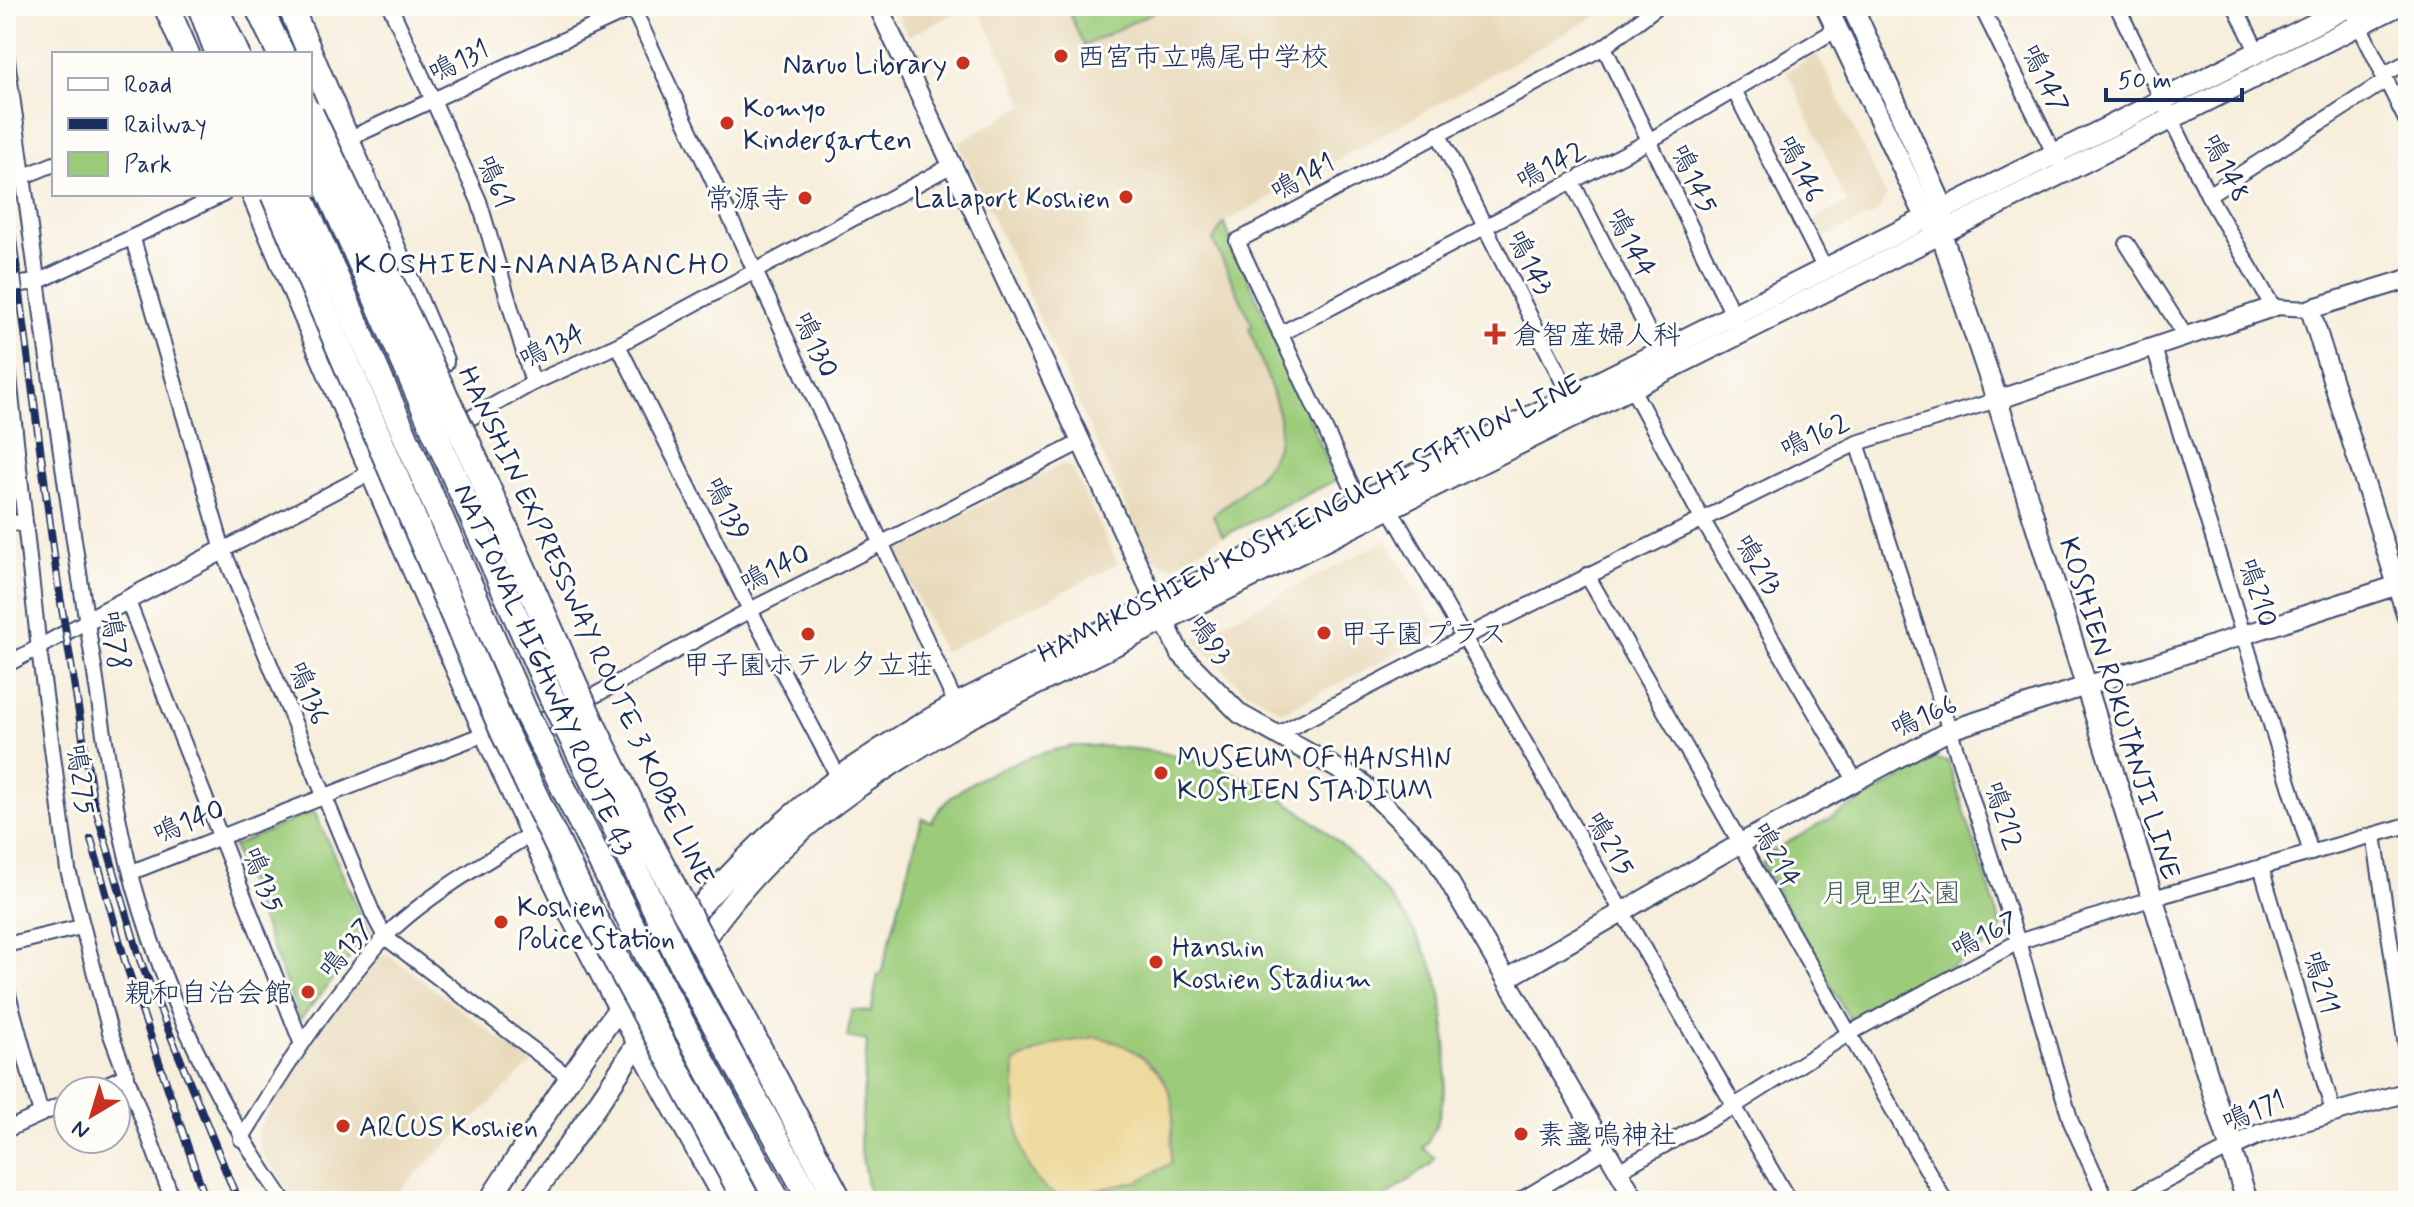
<svg xmlns="http://www.w3.org/2000/svg" width="2414" height="1207" font-family="Mynerve,'Klee One',sans-serif">
  <style>
    .built { fill: #e8d9ba }
    .green { fill: #9ccc7a; stroke: #5c7e6c; stroke-width: 2 }
    .sand { fill: #eeda9e; stroke: #84847e; stroke-width: 2 }
    .lines { fill: none; stroke-linecap: round; stroke-linejoin: round }
    .minor-casing { stroke: #3c4c71; stroke-width: 18 }
    .tertiary-casing { stroke: #3c4c71; stroke-width: 22 }
    .secondary-casing { stroke: #3c4c71; stroke-width: 24 }
    .trunk-casing { stroke: #3c4c71; stroke-width: 28 }
    .motorway-casing { stroke: #3c4c71; stroke-width: 30 }
    .minor { stroke: #fff; stroke-width: 14 }
    .tertiary { stroke: #fff; stroke-width: 18 }
    .secondary { stroke: #fff; stroke-width: 20 }
    .trunk { stroke: #fff; stroke-width: 24 }
    .motorway { stroke: #fff; stroke-width: 26 }
    .rail-casing { stroke: #1b2f5e; stroke-width: 8 }
    .rail { stroke: #fdfcf7; stroke-width: 5; stroke-dasharray: 15; stroke-linecap: butt }
    .trunk-bridge-casing { stroke: #3c4c71; stroke-width: 28; stroke-linecap: butt }
    .motorway-bridge-casing { stroke: #3c4c71; stroke-width: 30; stroke-linecap: butt }
    .trunk-bridge { stroke: #fff; stroke-width: 24 }
    .motorway-bridge { stroke: #fff; stroke-width: 26 }
    .poi-dot { fill: #c8321e; stroke: #fdfcf7; stroke-width: 3 }
    .labels { text-anchor: middle; stroke-width: 6; stroke-linejoin: round; paint-order: stroke }
    .poi-label { font-size: 28px; fill: #1b2f5e; stroke: #fdfcf7; text-anchor: start }
    .street-label { font-size: 28px; fill: #1b2f5e; stroke: #fdfcf7 }
    .park-label { font-size: 28px; fill: #425e66; stroke: #fdfcf7 }
    .neighbourhood-label { font-size: 30px; letter-spacing: 2px; fill: #1b2f5e; stroke: #fdfcf7 }
  </style>
  <rect width="100%" height="100%" fill="#fdfcf7"/>
  <filter id="ink" filterUnits="userSpaceOnUse"><feTurbulence type="fractalNoise" baseFrequency=".0125" numOctaves="2"/><feDisplacementMap in="SourceGraphic" scale="16" xChannelSelector="R" yChannelSelector="G"/><feConvolveMatrix kernelMatrix="1 2 1 2 8 2 1 2 1" color-interpolation-filters="sRGB"/></filter>
  <filter id="wash" filterUnits="userSpaceOnUse"><feTurbulence type="fractalNoise" baseFrequency=".006" numOctaves="4" result="noise"/><feDisplacementMap in="SourceGraphic" scale="32" xChannelSelector="R" yChannelSelector="G"/><feGaussianBlur stdDeviation="1.8" result="paint"/><feColorMatrix in="noise" values="0 0 0 0 0 0 0 0 0 0 0 0 0 0 0 0 0 1.4 0 .05"/><feComposite in="paint" operator="in"/></filter>
  <g filter="url(#wash)">
    <rect width="100%" height="100%" fill="#f7eedc"/>
    <g class="built">
      <path d="M 893,6 L 971,6 L 908,36 Z"/>
      <path d="M 977,6 L 1614,6 L 1224,223 L 1336,480 L 1223,536 L 1173,566 L 1150,559 L 958,142 L 1025,105 Z"/>
      <path d="M 1817,53 L 1886,196 L 1877,213 L 1818,240 L 1810,223 L 1847,202 L 1787,71 Z"/>
      <path d="M 1063,464 L 1073,469 L 1118,564 L 943,652 L 897,557 L 900,546 Z"/>
      <path d="M 1387,540 L 1441,632 L 1282,712 L 1243,689 L 1193,639 Z"/>
      <path d="M 378,956 L 390,956 L 532,1063 L 388,1201 L 295,1201 L 261,1151 L 256,1133 L 318,1032 Z"/>
    </g>
    <g class="green">
      <path d="M 1066,6 L 1166,6 L 1084,46 Z"/>
      <path d="M 1224,223 L 1336,480 L 1223,536 L 1213,515 C 1308,444 1284,428 1249,328 L 1253,326 L 1213,240 Z"/>
      <path d="M 1073,746 C 1136,745 1200,755 1256,784 C 1325,818 1420,912 1440,988 C 1443,1001 1443,1017 1445,1030 C 1449,1063 1446,1122 1423,1148 L 1435,1158 L 1430,1165 L 1379,1201 L 870,1201 L 860,1146 L 867,1041 L 847,1037 L 852,1010 L 871,1012 L 878,974 L 881,974 L 922,818 L 932,822 C 949,781 1033,753 1073,746 Z"/>
      <path d="M 1935,759 L 1948,761 L 2002,928 L 1997,940 L 1860,1019 L 1849,1018 L 1762,864 L 1769,853 Z"/>
      <path d="M 314,811 L 369,933 L 300,1020 L 233,846 Z"/>
    </g>
    <path class="sand" d="M 1096,1037 C 1133,1044 1173,1071 1173,1113 C 1173,1130 1170,1146 1171,1163 L 1139,1181 L 1064,1197 C 1013,1185 1014,1105 1015,1062 L 1054,1044 Z"/>
  </g>
  <g filter="url(#ink)">
    <g class="lines">
      <g class="minor-casing">
        <g id="minor">
          <path d="M 390,6 L 479,201 L 533,383"/>
          <path d="M 632,6 L 956,704"/>
          <path d="M 1981,6 L 2058,161"/>
          <path d="M 2117,6 L 2208,195 L 2273,307 L 2310,309"/>
          <path d="M 2235,6 L 2258,53"/>
          <path d="M 2355,17 L 2408,124"/>
          <path d="M 1604,47 L 1736,321"/>
          <path d="M 6,53 C 33,243 56,434 87,623 C 103,718 112,817 141,909 C 173,1013 222,1112 284,1201"/>
          <path d="M 2382,75 L 2408,62"/>
          <path d="M 1734,90 L 1825,269"/>
          <path d="M 1438,133 L 1574,404"/>
          <path d="M 348,139 L 633,8"/>
          <path d="M 22,177 L 54,164"/>
          <path d="M 1572,182 L 1663,360"/>
          <path d="M 2208,195 L 2385,81"/>
          <path d="M 133,239 L 223,550 L 373,914 L 385,937 L 570,1078"/>
          <path d="M 2127,244 L 2186,337"/>
          <path d="M 6,286 L 37,282 L 224,194"/>
          <path d="M 1280,334 L 1649,141 L 1837,29"/>
          <path d="M 618,345 L 750,610 L 839,778"/>
          <path d="M 2154,348 L 2311,853"/>
          <path d="M 6,350 L 39,649 L 68,870 L 110,1032 L 173,1201"/>
          <path d="M 1628,381 L 1702,519 L 1855,780"/>
          <path d="M 1857,443 L 2018,942 L 2071,1122 L 2107,1201"/>
          <path d="M 408,453 L 533,383 L 618,345 L 954,164"/>
          <path d="M 1362,508 L 1237,241 L 1604,47 L 1658,6"/>
          <path d="M 1390,509 L 1789,1201"/>
          <path d="M 6,520 L 26,526"/>
          <path d="M 223,550 L 379,468"/>
          <path d="M 1587,575 L 1945,1201"/>
          <path d="M 127,599 L 301,1042"/>
          <path d="M 6,665 L 87,621"/>
          <path d="M 588,699 L 750,610 L 1081,442"/>
          <path d="M 1278,734 L 1463,638 L 1857,443 L 1997,400"/>
          <path d="M 2374,835 L 2408,1059"/>
          <path d="M 2261,867 L 2333,1111"/>
          <path d="M 132,872 L 489,732"/>
          <path d="M 6,945 L 81,927"/>
          <path d="M 6,987 L 41,1114"/>
          <path d="M 92,1091 L 127,1075"/>
          <path d="M 6,1130 L 68,1102"/>
          <path d="M 241,1139 C 284,1070 328,1000 383,939 C 418,901 488,860 533,833"/>
          <path d="M 1618,1171 L 1733,1107 L 1848,1034 L 2018,942 L 2150,899 L 2408,825"/>
          <path d="M 1519,1201 L 1606,1149"/>
          <path d="M 2127,1201 L 2230,1148"/>
        </g>
      </g>
      <g class="tertiary-casing">
        <g id="tertiary">
          <path d="M 878,6 L 1179,652 L 1240,714 L 1361,782 L 1433,854 L 1636,1201"/>
          <path d="M 2408,279 L 2310,309 L 2408,620"/>
          <path d="M 1997,400 L 2273,307"/>
          <path d="M 87,621 L 223,550"/>
          <path d="M 498,745 L 571,707"/>
          <path d="M 1508,978 L 1741,843 L 1950,730 L 2398,585"/>
          <path d="M 2230,1148 L 2259,1134 L 2408,1092"/>
        </g>
      </g>
      <g class="secondary-casing">
        <g id="secondary">
          <path d="M 1826,6 L 1927,219 L 1941,233 L 1997,400 L 2247,1201"/>
          <path d="M 1852,6 L 1944,210 L 1943,221"/>
          <path d="M 489,1201 C 580,1060 675,912 805,804 C 852,765 903,734 956,704 L 2350,6"/>
          <path d="M 529,1201 C 560,1156 594,1112 623,1066 C 663,1002 700,937 751,880 C 811,813 888,765 965,720 L 2397,6"/>
        </g>
      </g>
      <g class="trunk-casing">
        <g id="trunk">
          <path d="M 166,6 L 187,54"/>
          <path d="M 215,6 L 237,54"/>
          <path d="M 290,6 L 441,361"/>
          <path d="M 254,194 C 345,407 435,621 532,832 C 591,958 660,1079 727,1201"/>
        </g>
      </g>
      <g class="motorway-casing">
        <g id="motorway">
          <path d="M 201,6 L 219,54"/>
          <path d="M 258,6 L 281,54"/>
        </g>
      </g>
      <use href="#minor" class="minor"/>
      <use href="#tertiary" class="tertiary"/>
      <use href="#secondary" class="secondary"/>
      <use href="#trunk" class="trunk"/>
      <use href="#motorway" class="motorway"/>
      <g class="rail-casing">
        <g id="rail">
          <path d="M 6,186 L 57,578 L 93,799 L 140,960 L 238,1201"/>
          <path d="M 91,839 L 125,961 L 206,1201"/>
        </g>
      </g>
      <use href="#rail" class="rail"/>
      <g class="trunk-bridge-casing">
        <g id="trunk-bridge">
          <path d="M 313,156 L 551,696 L 684,969 L 811,1201"/>
          <path d="M 300,194 L 524,709 L 664,989 L 778,1201"/>
        </g>
      </g>
      <g class="motorway-bridge-casing">
        <g id="motorway-bridge">
          <path d="M 310,114 L 467,443 L 590,721 L 649,842 L 839,1201"/>
          <path d="M 274,194 L 504,732 L 584,900 L 747,1201"/>
        </g>
      </g>
      <use href="#trunk-bridge" class="trunk-bridge"/>
      <use href="#motorway-bridge" class="motorway-bridge"/>
    </g>
  </g>
  <g class="poi-dot">
    <circle cx="1061" cy="56" r="8"/>
    <circle cx="963" cy="63" r="8"/>
    <circle cx="727" cy="123" r="8"/>
    <circle cx="1126" cy="197" r="8"/>
    <circle cx="805" cy="198" r="8"/>
    <path d="M1491 322h8v8h8v8h-8v8h-8v-8h-8v-8h8z"/>
    <circle cx="1324" cy="633" r="8"/>
    <circle cx="808" cy="634" r="8"/>
    <circle cx="1161" cy="773" r="8"/>
    <circle cx="501" cy="922" r="8"/>
    <circle cx="1156" cy="962" r="8"/>
    <circle cx="308" cy="992" r="8"/>
    <circle cx="343" cy="1126" r="8"/>
    <circle cx="1521" cy="1134" r="8"/>
  </g>
  <g class="labels">
    <g class="poi-label">
      <text x="1077" y="66">西宮市立鳴尾中学校</text>
      <text x="947" y="73" text-anchor="end">Naruo Library</text>
      <text x="743" y="117">Komyo<tspan x="743" dy="32">Kindergarten</tspan></text>
      <text x="1110" y="207" text-anchor="end">LaLaport Koshien</text>
      <text x="789" y="208" text-anchor="end">常源寺</text>
      <text x="1513" y="344">倉智産婦人科</text>
      <text x="1340" y="643">甲子園プラス</text>
      <text x="808" y="674" text-anchor="middle">甲子園ホテル夕立荘</text>
      <text x="1177" y="767">MUSEUM OF HANSHIN<tspan x="1177" dy="32">KOSHIEN STADIUM</tspan></text>
      <text x="517" y="916">Koshien<tspan x="517" dy="32">Police Station</tspan></text>
      <text x="1172" y="956">Hanshin<tspan x="1172" dy="32">Koshien Stadium</tspan></text>
      <text x="292" y="1002" text-anchor="end">親和自治会館</text>
      <text x="359" y="1136">ARCUS Koshien</text>
      <text x="1537" y="1144">素盞嗚神社</text>
    </g>
    <g class="street-label">
      <text transform="translate(458 60) rotate(-25)" y="10">鳴131</text>
      <text transform="translate(2046 78) rotate(64)" y="10">鳴147</text>
      <text transform="translate(1550 164) rotate(-28)" y="10">鳴142</text>
      <text transform="translate(2227 167) rotate(63)" y="10">鳴148</text>
      <text transform="translate(1802 168) rotate(63)" y="10">鳴146</text>
      <text transform="translate(1302 176) rotate(-28)" y="10">鳴141</text>
      <text transform="translate(1695 178) rotate(64)" y="10">鳴145</text>
      <text transform="translate(496 181) rotate(68)" y="10">鳴61</text>
      <text transform="translate(1632 242) rotate(63)" y="10">鳴144</text>
      <text transform="translate(1531 262) rotate(63)" y="10">鳴143</text>
      <text transform="translate(817 344) rotate(65)" y="10">鳴130</text>
      <text transform="translate(551 345) rotate(-25)" y="10">鳴134</text>
      <text transform="translate(1814 434) rotate(-25)" y="10">鳴162</text>
      <text transform="translate(728 508) rotate(64)" y="10">鳴139</text>
      <text transform="translate(1309 517) rotate(-27)" y="10">HAMAKOSHIEN KOSHIENGUCHI STATION LINE</text>
      <text transform="translate(1759 564) rotate(60)" y="10">鳴213</text>
      <text transform="translate(774 567) rotate(-27)" y="10">鳴140</text>
      <text transform="translate(2259 592) rotate(72)" y="10">鳴210</text>
      <text transform="translate(587 625) rotate(65)" y="10">HANSHIN EXPRESSWAY ROUTE 3 KOBE LINE</text>
      <text transform="translate(1211 639) rotate(54)" y="10">鳴93</text>
      <text transform="translate(116 640) rotate(81)" y="10">鳴78</text>
      <text transform="translate(545 669) rotate(66)" y="10">NATIONAL HIGHWAY ROUTE 43</text>
      <text transform="translate(310 692) rotate(67)" y="10">鳴136</text>
      <text transform="translate(2121 708) rotate(73)" y="10">KOSHIEN ROKUTANJI LINE</text>
      <text transform="translate(1923 715) rotate(-24)" y="10">鳴166</text>
      <text transform="translate(82 779) rotate(82)" y="10">鳴275</text>
      <text transform="translate(2005 815) rotate(72)" y="10">鳴212</text>
      <text transform="translate(188 820) rotate(-22)" y="10">鳴140</text>
      <text transform="translate(1611 843) rotate(60)" y="10">鳴215</text>
      <text transform="translate(1777 854) rotate(61)" y="10">鳴214</text>
      <text transform="translate(264 879) rotate(68)" y="10">鳴135</text>
      <text transform="translate(1984 934) rotate(-27)" y="10">鳴167</text>
      <text transform="translate(345 948) rotate(-50)" y="10">鳴137</text>
      <text transform="translate(2322 982) rotate(74)" y="10">鳴211</text>
      <text transform="translate(2253 1110) rotate(-22)" y="10">鳴171</text>
    </g>
    <g class="park-label">
      <text x="1891" y="902">月見里公園</text>
    </g>
    <g class="neighbourhood-label">
      <text x="543" y="273">KOSHIEN-NANABANCHO</text>
    </g>
  </g>
  <rect width="2414" height="1207" fill="none" stroke="#fdfcf7" stroke-width="32"/>
  <rect x="52" y="52" width="260" height="144" fill="#fdfcf7" stroke="#a3aaba" stroke-width="2"/>
  <rect x="68" y="78" width="40" height="12" fill="#ffffff" stroke="#a3aaba" stroke-width="2"/>
  <text x="124" y="92" font-size="24" fill="#1b2f5e">Road</text>
  <rect x="68" y="118" width="40" height="12" fill="#1b2f5e" stroke="#a3aaba" stroke-width="2"/>
  <text x="124" y="132" font-size="24" fill="#1b2f5e">Railway</text>
  <rect x="68" y="152" width="40" height="24" fill="#9ccc7a" stroke="#a3aaba" stroke-width="2"/>
  <text x="124" y="172" font-size="24" fill="#1b2f5e">Park</text>
  <g transform="translate(92 1115) rotate(218)"><circle r="38" fill="#fdfcf7" stroke="#a3aaba" stroke-width="2"/>
  <path d="M0-6L14 30L0 20L-14 30Z" fill="#c8321e"/>
  <text y="-12" font-size="22" font-weight="bold" text-anchor="middle" fill="#1b2f5e">N</text>
  </g>
  <path d="M2106 88v12h136v-12" fill="none" stroke="#1b2f5e" stroke-width="4"/>
  <text x="2118" y="88" font-size="24" fill="#1b2f5e" stroke="#fdfcf7" stroke-width="6" paint-order="stroke">50 m</text>
</svg>
